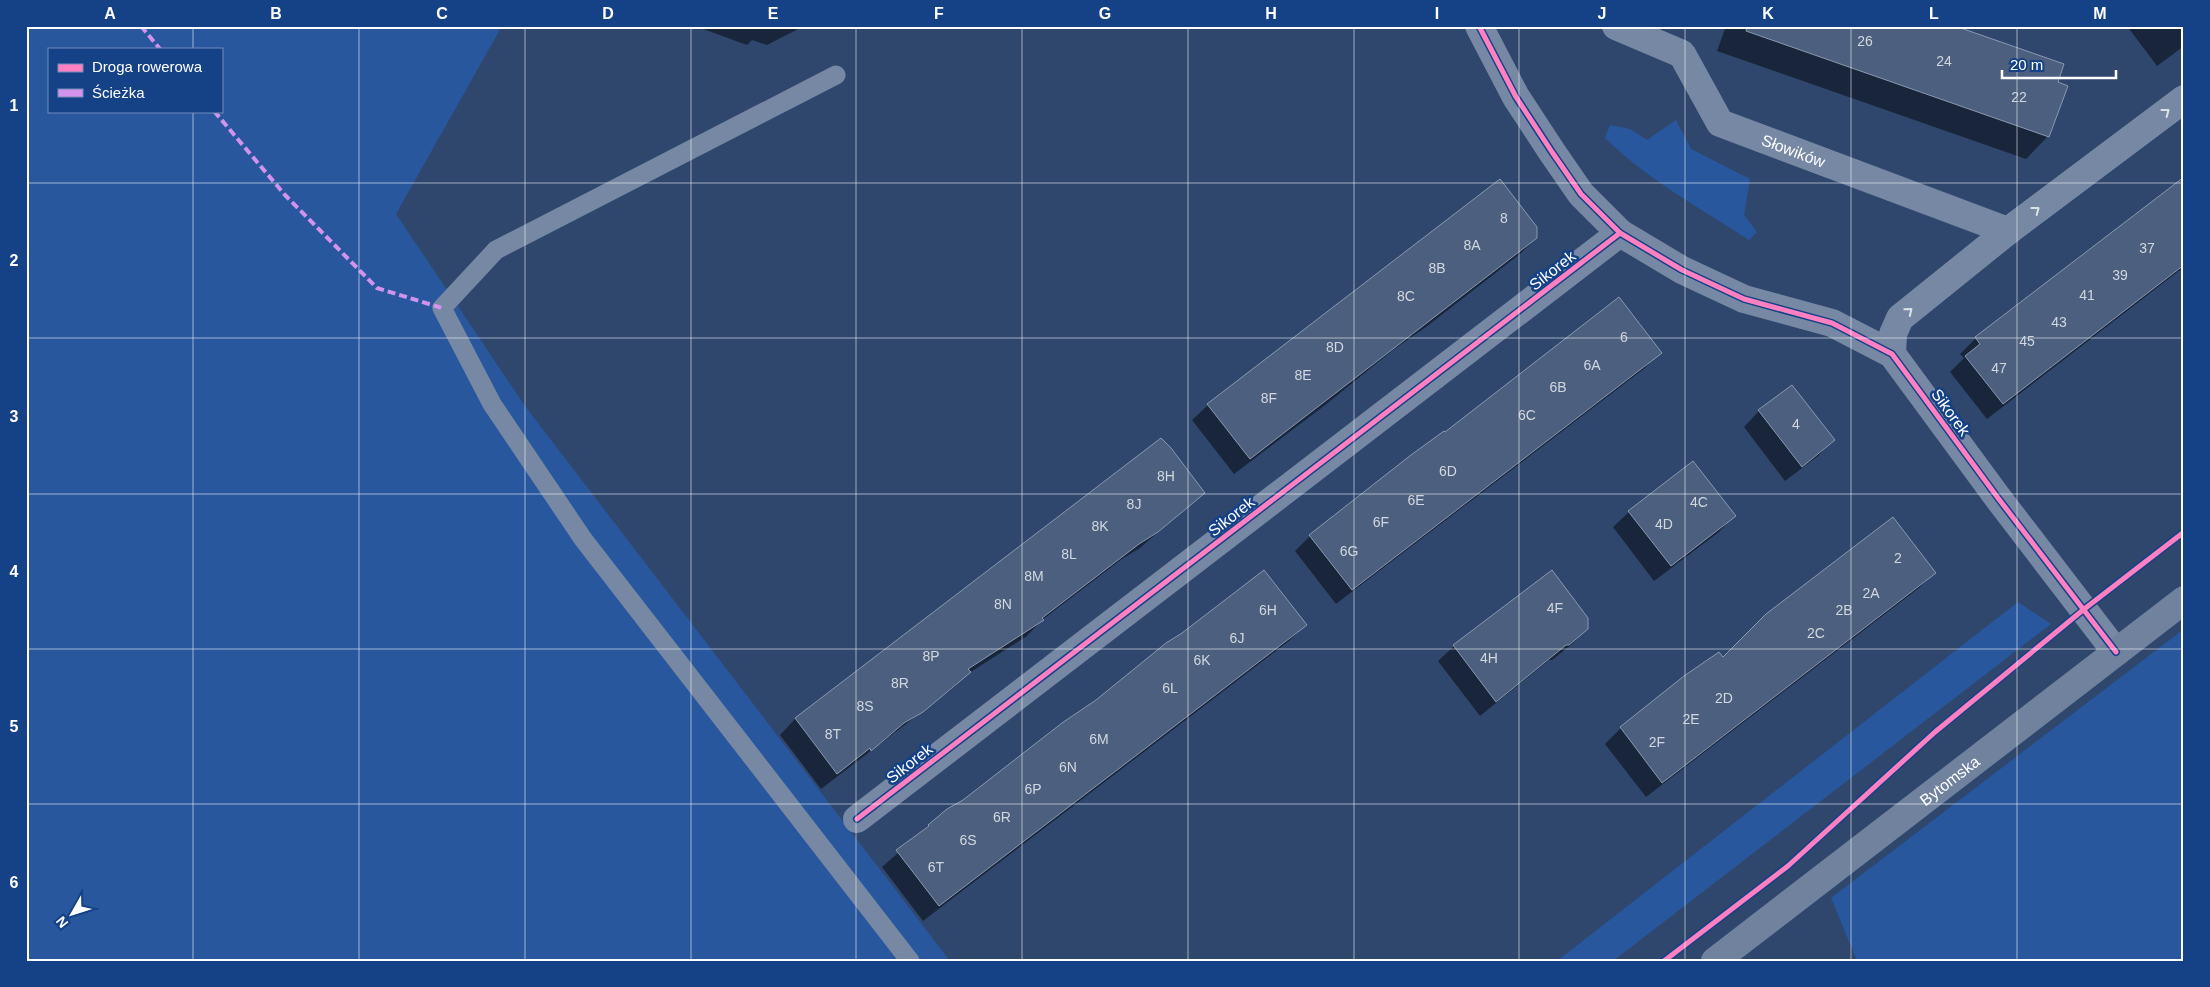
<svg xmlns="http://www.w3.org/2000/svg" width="2210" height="987" font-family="Arial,sans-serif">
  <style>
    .green { fill: #29579e; fill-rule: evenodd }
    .shadow { fill: #0007 }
    .building { fill: #4c5f7e; stroke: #8a99b0 }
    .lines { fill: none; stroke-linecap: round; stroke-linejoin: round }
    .lane { stroke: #7688a3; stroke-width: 19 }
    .street { stroke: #7688a3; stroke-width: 28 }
    .secondary { stroke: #71829e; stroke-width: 28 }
    .quiet { stroke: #d193ec; stroke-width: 4; stroke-dasharray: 8 4; stroke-linecap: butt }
    .cycleway-casing { stroke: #154187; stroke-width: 8 }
    .cycleway { stroke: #ff80c0; stroke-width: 5 }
    .oneway { stroke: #dde1e8 }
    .grid { fill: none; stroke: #fff; stroke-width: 1; stroke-opacity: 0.55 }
    .labels { text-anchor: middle; stroke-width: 5; stroke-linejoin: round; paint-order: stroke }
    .number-label { font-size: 14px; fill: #d2d7df }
    .street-label { font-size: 16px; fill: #fff; stroke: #154187 }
    .neatline { fill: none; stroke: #fff; stroke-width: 2 }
    .grid-label { font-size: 16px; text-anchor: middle; font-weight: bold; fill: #fff }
  </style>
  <rect width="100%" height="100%" fill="#2f476d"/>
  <g class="green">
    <path d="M 26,26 L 502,26 L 396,214 L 525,406 L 950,961 L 26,961 ZM 49,49 L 221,49 L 221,111 L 49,111 Z"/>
    <path d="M 1676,120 L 1691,149 L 1750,179 L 1744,215 L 1757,232 L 1749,240 C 1700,208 1647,179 1605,138 L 1610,125 L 1630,129 L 1647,140 Z"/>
    <path d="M 2018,602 L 2051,624 L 1613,961 L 1557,961 Z"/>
    <path d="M 2184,629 L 2184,961 L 1857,961 L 1831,898 Z"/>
  </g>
  <g class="shadow">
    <path d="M 695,26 L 804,26 L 767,45 L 752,40 L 747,45 Z"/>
    <path d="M 1726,26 L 1952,26 L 2056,83 L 2048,136 L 2026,159 L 1717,51 Z"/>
    <path d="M 2127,26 L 2184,26 L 2184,46 L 2157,66 Z"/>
    <path d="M 2184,179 L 2184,267 L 1987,419 L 1950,372 L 1964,358 L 1960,354 L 1976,338 Z"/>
    <path d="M 1536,238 L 1520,254 L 1426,327 L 1393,350 L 1324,406 L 1234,474 L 1192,420 L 1208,405 Z"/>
    <path d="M 1660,352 L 1645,368 L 1336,604 L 1295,551 L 1310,536 Z"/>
    <path d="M 1759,411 L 1833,440 L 1818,456 L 1785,481 L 1744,427 Z"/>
    <path d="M 1161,440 L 1203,493 L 1140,548 L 1122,559 L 1042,620 L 1027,636 L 966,675 L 953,688 L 821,789 L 780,735 L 795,719 Z"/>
    <path d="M 1629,512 L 1734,516 L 1719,532 L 1654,581 L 1613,527 Z"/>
    <path d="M 1935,572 L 1919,588 L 1646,797 L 1605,744 L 1621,728 L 1685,677 L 1723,659 Z"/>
    <path d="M 1305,625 L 1289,641 L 923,921 L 882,867 L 929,826 L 964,801 Z"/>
    <path d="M 1587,629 L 1571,645 L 1552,660 L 1549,660 L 1480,716 L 1438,661 L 1454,646 Z"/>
  </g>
  <g class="building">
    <path d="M 1747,26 L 1955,26 L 2064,64 L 2058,82 L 2068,86 L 2049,137 L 1746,31 Z"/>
    <path d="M 2184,177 L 2184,265 L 2003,404 L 1965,356 L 1980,344 L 1975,337 Z"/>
    <path d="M 1500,179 L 1537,227 L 1537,238 L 1250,459 L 1207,404 Z"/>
    <path d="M 1619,297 L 1662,353 L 1352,590 L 1309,535 L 1411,455 L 1444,431 L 1445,432 Z"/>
    <path d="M 1792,385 L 1835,440 L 1802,467 L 1758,410 Z"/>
    <path d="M 1161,438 L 1171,448 L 1205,493 L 1158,532 L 1139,544 L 1042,618 L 1044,620 L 968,669 L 971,672 L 923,712 L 904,723 L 871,751 L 870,748 L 837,774 L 795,718 Z"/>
    <path d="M 1693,461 L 1736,516 L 1671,566 L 1628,511 Z"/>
    <path d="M 1893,517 L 1936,573 L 1662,783 L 1620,727 L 1684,676 L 1719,652 L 1723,657 L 1766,614 Z"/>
    <path d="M 1264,570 L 1307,625 L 939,906 L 896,850 L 929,826 L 928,825 L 947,809 L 963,800 L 1062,723 L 1096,700 L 1166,643 L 1182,633 Z"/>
    <path d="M 1552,570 L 1588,618 L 1588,629 L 1569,645 L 1566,645 L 1496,702 L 1453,645 Z"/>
  </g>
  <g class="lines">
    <path class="lane" d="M 836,75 L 496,250 L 442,308 L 492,404 L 583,539 L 910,961"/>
    <g class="street">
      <path d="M 1479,26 L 1516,97 L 1552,152 L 1581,194 L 1620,233 L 1682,270 L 1744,299 L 1832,323 L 1892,354 L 1998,498 L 2116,652"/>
      <path id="s1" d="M 1616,26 L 1682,54 L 1720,123 L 2008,231"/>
      <path d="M 1892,354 L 1893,334 L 1900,318 L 2008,231 L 2184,99"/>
      <path d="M 857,819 L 1620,233"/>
    </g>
    <path class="secondary" id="s2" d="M 1715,961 L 2184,600"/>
    <g class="quiet">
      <path d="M 141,26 L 160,49"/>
      <path d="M 214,111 L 285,195 L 377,288 L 442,308"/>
    </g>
    <g class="cycleway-casing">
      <g id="cycleway">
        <path d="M 1479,26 L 1516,97 L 1552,152 L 1581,194 L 1620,233 L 1682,270 L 1744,299 L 1832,323 L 1892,354 L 1998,498 L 2116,652"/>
        <path d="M 857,819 L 1620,233"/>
        <path d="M 1664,961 L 1788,866 L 1935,732 L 2083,610 L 2184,532"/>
      </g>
    </g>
    <use href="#cycleway" class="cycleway"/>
  </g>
  <defs><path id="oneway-chevron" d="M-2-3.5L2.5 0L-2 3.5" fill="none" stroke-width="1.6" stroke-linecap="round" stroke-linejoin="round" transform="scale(1.25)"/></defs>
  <g class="oneway">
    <use href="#oneway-chevron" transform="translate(2166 112) rotate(-37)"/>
    <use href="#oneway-chevron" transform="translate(2036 210) rotate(-37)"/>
    <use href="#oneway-chevron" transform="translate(1909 311) rotate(-39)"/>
  </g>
  <path class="grid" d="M 193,26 L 193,49M 359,26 L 359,961M 525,26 L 525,961M 691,26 L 691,961M 856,26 L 856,961M 1022,26 L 1022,961M 1188,26 L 1188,961M 1354,26 L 1354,961M 1519,26 L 1519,961M 1685,26 L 1685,961M 1851,26 L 1851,961M 2017,26 L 2017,961M 193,111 L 193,961M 26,183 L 2184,183M 26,338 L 2184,338M 26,494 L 2184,494M 26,649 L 2184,649M 26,804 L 2184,804"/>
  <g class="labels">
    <g class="number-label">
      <text x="1865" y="46">26</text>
      <text x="1944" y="66">24</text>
      <text x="2019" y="102">22</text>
      <text x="1504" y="223">8</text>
      <text x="1472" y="250">8A</text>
      <text x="2147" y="253">37</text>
      <text x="1437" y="273">8B</text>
      <text x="2120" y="280">39</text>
      <text x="2087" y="300">41</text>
      <text x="1406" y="301">8C</text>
      <text x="2059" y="327">43</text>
      <text x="1624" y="342">6</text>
      <text x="2027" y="346">45</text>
      <text x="1335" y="352">8D</text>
      <text x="1592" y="370">6A</text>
      <text x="1999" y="373">47</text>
      <text x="1303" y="380">8E</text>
      <text x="1558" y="392">6B</text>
      <text x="1269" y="403">8F</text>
      <text x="1527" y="420">6C</text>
      <text x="1796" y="429">4</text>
      <text x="1448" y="476">6D</text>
      <text x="1166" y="481">8H</text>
      <text x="1416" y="505">6E</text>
      <text x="1699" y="507">4C</text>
      <text x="1134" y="509">8J</text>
      <text x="1381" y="527">6F</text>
      <text x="1664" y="529">4D</text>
      <text x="1100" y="531">8K</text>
      <text x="1349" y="556">6G</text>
      <text x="1069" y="559">8L</text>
      <text x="1898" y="563">2</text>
      <text x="1034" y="581">8M</text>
      <text x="1871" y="598">2A</text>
      <text x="1003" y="609">8N</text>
      <text x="1555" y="613">4F</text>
      <text x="1268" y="615">6H</text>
      <text x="1844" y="615">2B</text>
      <text x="1816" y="638">2C</text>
      <text x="1237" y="643">6J</text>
      <text x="931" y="661">8P</text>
      <text x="1489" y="663">4H</text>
      <text x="1202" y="665">6K</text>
      <text x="900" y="688">8R</text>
      <text x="1170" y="693">6L</text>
      <text x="1724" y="703">2D</text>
      <text x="865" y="711">8S</text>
      <text x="1691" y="724">2E</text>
      <text x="833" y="739">8T</text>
      <text x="1099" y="744">6M</text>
      <text x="1657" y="747">2F</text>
      <text x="1068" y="772">6N</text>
      <text x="1033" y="794">6P</text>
      <text x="1002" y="822">6R</text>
      <text x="968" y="845">6S</text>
      <text x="936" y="872">6T</text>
    </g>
    <g class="street-label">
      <text dy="6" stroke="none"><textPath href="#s1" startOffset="229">Słowików</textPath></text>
      <text transform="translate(1552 270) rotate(-38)" y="6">Sikorek</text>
      <text transform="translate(1951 412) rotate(54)" y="6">Sikorek</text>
      <text transform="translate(1231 516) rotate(-38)" y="6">Sikorek</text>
      <text transform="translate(909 763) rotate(-38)" y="6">Sikorek</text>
      <text dy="6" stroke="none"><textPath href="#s2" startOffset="296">Bytomska</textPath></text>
    </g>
  </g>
  <rect width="2210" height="987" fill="none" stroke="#154187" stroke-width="55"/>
  <rect x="48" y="48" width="175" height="65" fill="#154187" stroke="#738db7"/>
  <rect x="58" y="64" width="25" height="8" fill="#ff80c0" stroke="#738db7"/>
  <text x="92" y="72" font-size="15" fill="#ffffff">Droga rowerowa</text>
  <rect x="58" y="89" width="25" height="8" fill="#d193ec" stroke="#738db7"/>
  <text x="92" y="98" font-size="15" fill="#ffffff">Ścieżka</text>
  <g transform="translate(72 914) rotate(231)" stroke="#154187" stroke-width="4" paint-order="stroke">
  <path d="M0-4L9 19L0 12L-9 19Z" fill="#ffffff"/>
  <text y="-8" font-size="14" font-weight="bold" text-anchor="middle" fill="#ffffff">N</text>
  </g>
  <path d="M2002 70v8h114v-8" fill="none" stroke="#ffffff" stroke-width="2.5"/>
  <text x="2010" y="70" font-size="15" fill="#ffffff" stroke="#154187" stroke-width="4" paint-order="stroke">20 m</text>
  <rect x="28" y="28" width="2154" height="932" class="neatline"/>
  <g class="grid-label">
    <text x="110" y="19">A</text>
    <text x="276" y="19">B</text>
    <text x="442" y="19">C</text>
    <text x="608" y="19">D</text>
    <text x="773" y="19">E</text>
    <text x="939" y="19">F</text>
    <text x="1105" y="19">G</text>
    <text x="1271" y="19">H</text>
    <text x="1437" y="19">I</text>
    <text x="1602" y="19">J</text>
    <text x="1768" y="19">K</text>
    <text x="1934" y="19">L</text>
    <text x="2100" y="19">M</text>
    <text x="14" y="111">1</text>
    <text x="14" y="266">2</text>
    <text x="14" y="422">3</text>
    <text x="14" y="577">4</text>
    <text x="14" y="732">5</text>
    <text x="14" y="888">6</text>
  </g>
</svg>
